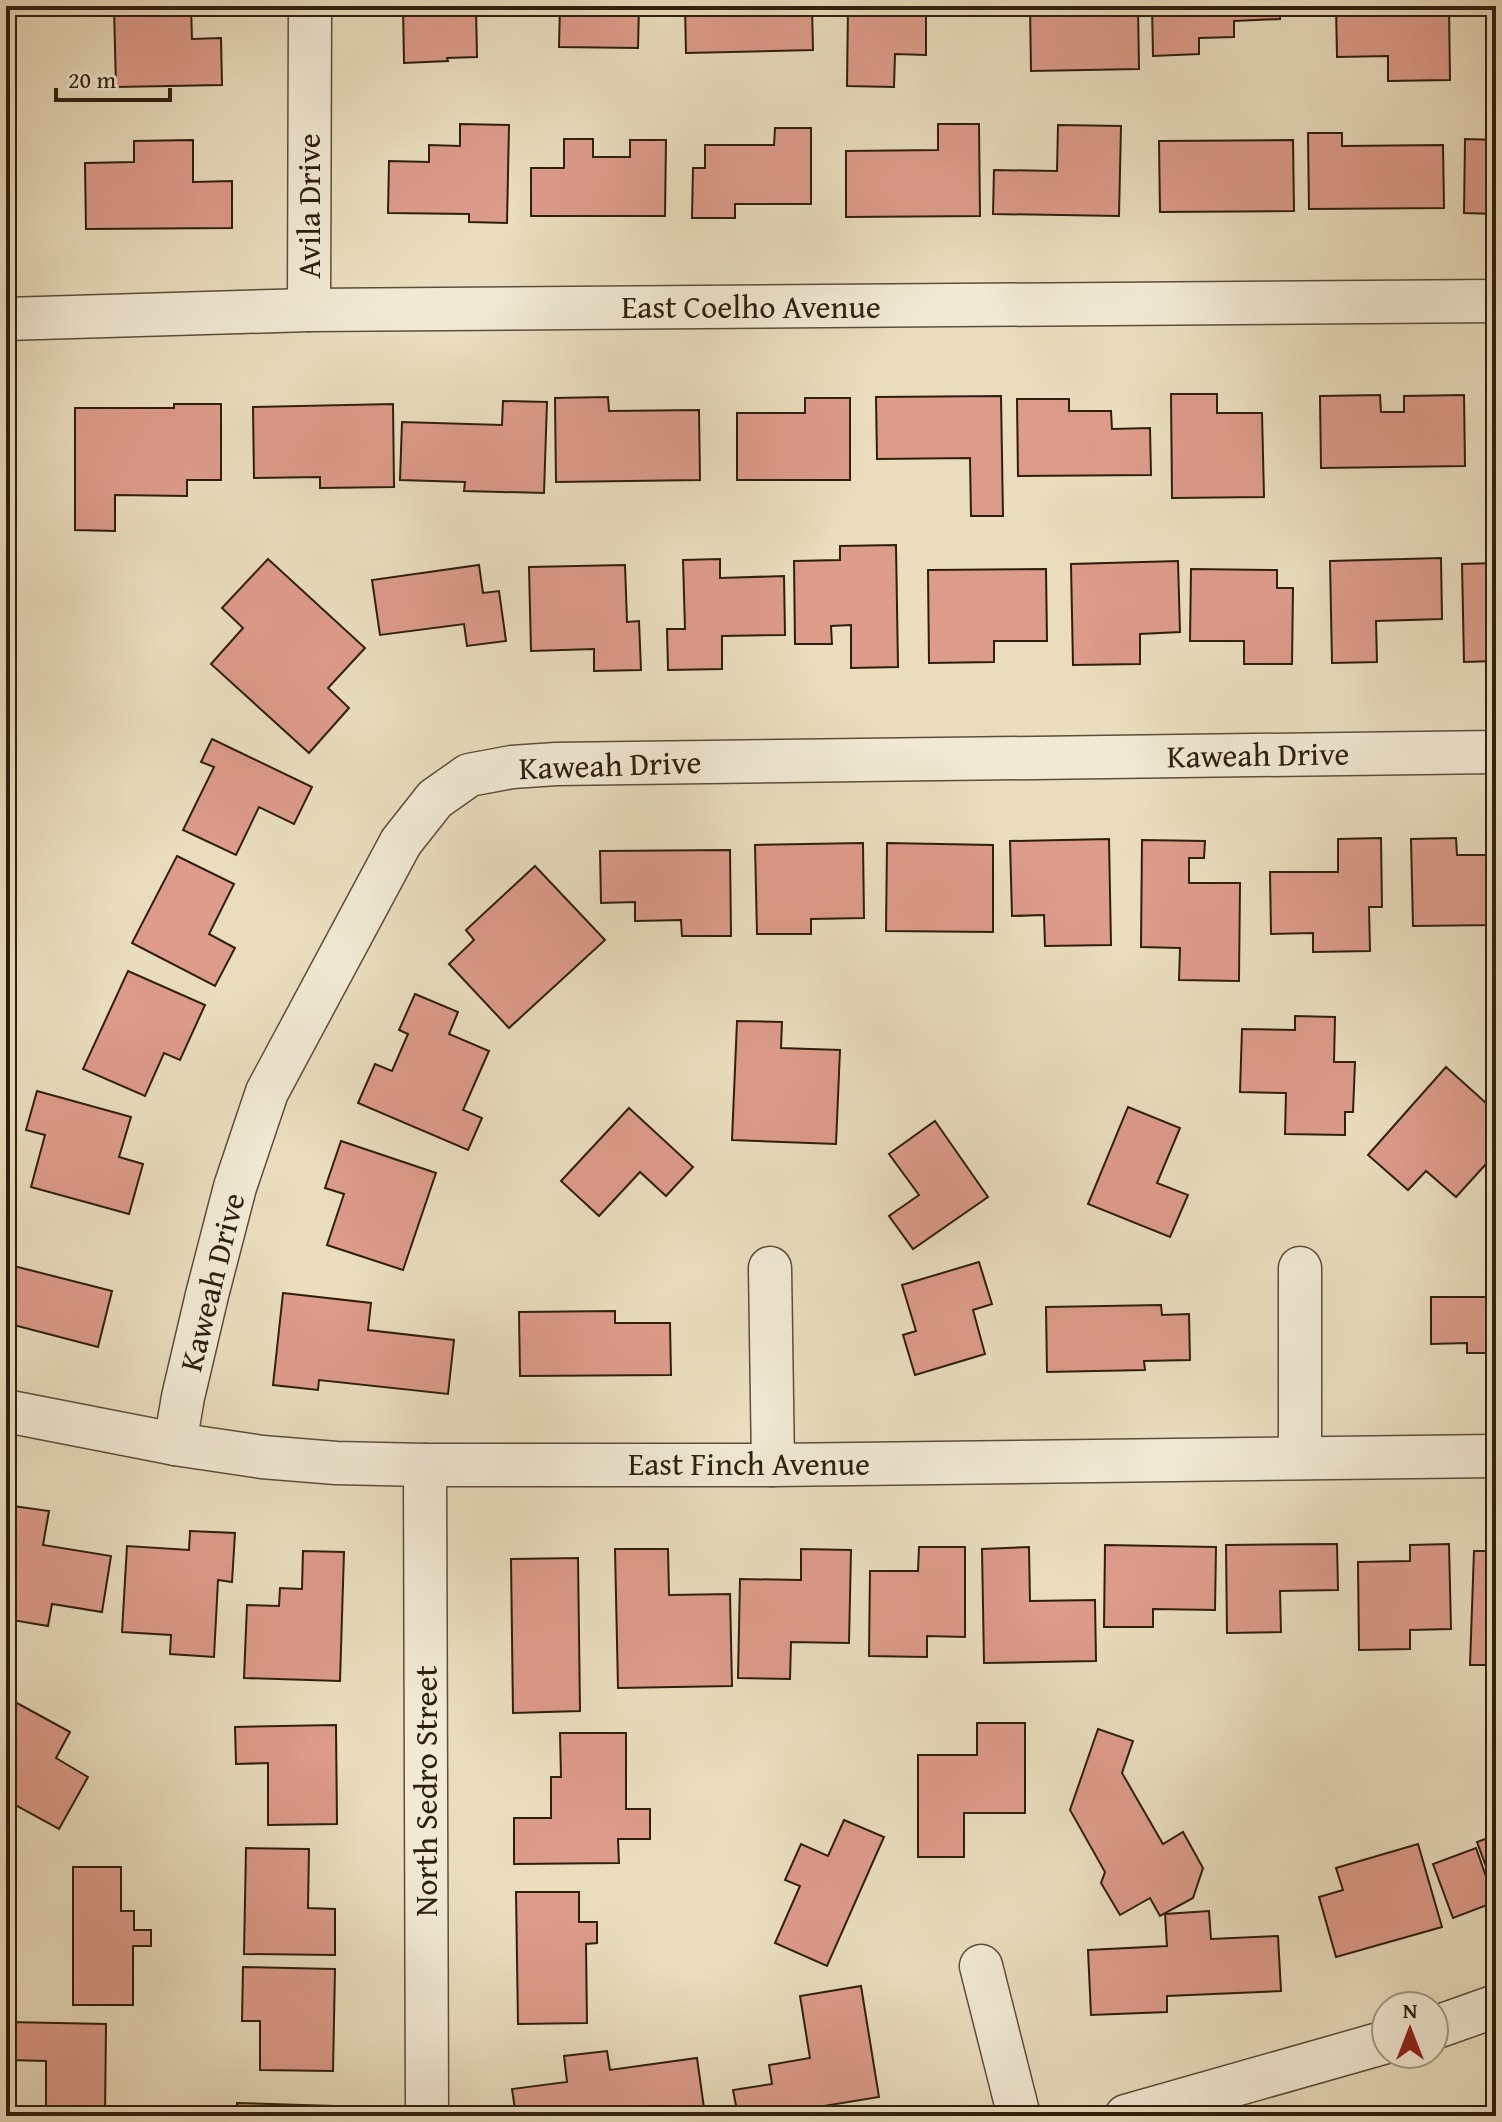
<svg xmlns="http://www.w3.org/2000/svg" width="1502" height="2122" font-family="'Gentium Book Plus',serif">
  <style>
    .building { fill: #dd9b8a; stroke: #2e1f0d; stroke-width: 2 }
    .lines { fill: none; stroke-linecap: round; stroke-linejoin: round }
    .street-casing { stroke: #5d4e39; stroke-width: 45 }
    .street { stroke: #f1e9d4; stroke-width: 42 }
    .labels { text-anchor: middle; stroke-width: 7; stroke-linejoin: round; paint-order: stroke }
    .street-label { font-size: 32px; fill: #2e1f0d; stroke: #f1e9d4 }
  </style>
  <rect width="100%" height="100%" fill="#e9ddbd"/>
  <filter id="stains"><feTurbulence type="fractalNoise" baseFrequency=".0025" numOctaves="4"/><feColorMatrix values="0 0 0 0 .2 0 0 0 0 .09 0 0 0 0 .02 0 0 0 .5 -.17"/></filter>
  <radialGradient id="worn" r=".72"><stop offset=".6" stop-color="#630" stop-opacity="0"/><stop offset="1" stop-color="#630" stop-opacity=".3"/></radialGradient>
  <g class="building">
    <path d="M 114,6 L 191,6 L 192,39 L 221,38 L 222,85 L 116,87 Z"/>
    <path d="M 403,6 L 476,6 L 477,57 L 447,58 L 448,61 L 404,63 Z"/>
    <path d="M 560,6 L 639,6 L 638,48 L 559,47 Z"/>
    <path d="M 685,6 L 812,6 L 813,50 L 686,53 Z"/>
    <path d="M 848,6 L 926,6 L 926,55 L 895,54 L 894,87 L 847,86 Z"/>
    <path d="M 1030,6 L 1138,6 L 1139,69 L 1031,71 Z"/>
    <path d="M 1152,6 L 1280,6 L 1280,19 L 1234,21 L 1234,37 L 1199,38 L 1199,54 L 1153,56 Z"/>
    <path d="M 1336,6 L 1449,6 L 1450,80 L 1388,81 L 1388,56 L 1337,57 Z"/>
    <path d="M 1464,6 L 1496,6 L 1496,10 L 1464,11 Z"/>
    <path d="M 460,124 L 509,125 L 507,223 L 469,222 L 469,214 L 388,213 L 389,161 L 429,162 L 429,145 L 460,146 Z"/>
    <path d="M 938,124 L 979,124 L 980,216 L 846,217 L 846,151 L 938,150 Z"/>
    <path d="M 1058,125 L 1121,126 L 1119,216 L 993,214 L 994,170 L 1057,171 Z"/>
    <path d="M 775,128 L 811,128 L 811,204 L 735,204 L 735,218 L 692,218 L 693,168 L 705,168 L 705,145 L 774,145 Z"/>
    <path d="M 1308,133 L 1342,133 L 1342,146 L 1443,145 L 1444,208 L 1309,209 Z"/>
    <path d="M 564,139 L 593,139 L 593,157 L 630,157 L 630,140 L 666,140 L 665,216 L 531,216 L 531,168 L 564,168 Z"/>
    <path d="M 1465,139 L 1496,140 L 1496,214 L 1464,213 Z"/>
    <path d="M 193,140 L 193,182 L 232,181 L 232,228 L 86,229 L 85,163 L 134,162 L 134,141 Z"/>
    <path d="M 1293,140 L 1294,211 L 1160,212 L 1159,141 Z"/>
    <path d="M 1171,394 L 1217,394 L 1217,413 L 1262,413 L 1264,497 L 1172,498 Z"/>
    <path d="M 1380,395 L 1381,412 L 1404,412 L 1404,396 L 1464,395 L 1465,466 L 1321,468 L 1320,396 Z"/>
    <path d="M 1001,396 L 1003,516 L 971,516 L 970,458 L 877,459 L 876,397 Z"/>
    <path d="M 608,397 L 609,411 L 699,410 L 700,480 L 556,482 L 555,398 Z"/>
    <path d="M 805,398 L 850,398 L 850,480 L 737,480 L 737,413 L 805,413 Z"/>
    <path d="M 1017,399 L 1069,399 L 1069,411 L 1111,411 L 1112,429 L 1150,428 L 1151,475 L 1018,476 Z"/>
    <path d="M 503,401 L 547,402 L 544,493 L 464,491 L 465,482 L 400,480 L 402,422 L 502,425 Z"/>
    <path d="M 1496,402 L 1496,454 L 1487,454 L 1486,403 Z"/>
    <path d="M 174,404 L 221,404 L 221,480 L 187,480 L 187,496 L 115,495 L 115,531 L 75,530 L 75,408 L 174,408 Z"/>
    <path d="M 393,404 L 394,487 L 320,488 L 320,477 L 254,478 L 253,407 Z"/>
    <path d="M 896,545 L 898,667 L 851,668 L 851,625 L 831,626 L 832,644 L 795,644 L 794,561 L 840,560 L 840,546 Z"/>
    <path d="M 1441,558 L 1442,619 L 1376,621 L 1377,662 L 1332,663 L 1330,561 Z"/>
    <path d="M 268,559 L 365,648 L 328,688 L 349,708 L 309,753 L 211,664 L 243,628 L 222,608 Z"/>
    <path d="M 720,559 L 720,578 L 784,576 L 785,635 L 722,636 L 722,669 L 668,670 L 667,629 L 685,629 L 683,560 Z"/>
    <path d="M 1178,561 L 1180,632 L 1140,634 L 1140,664 L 1073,665 L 1071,564 Z"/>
    <path d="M 1496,563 L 1496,661 L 1464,662 L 1462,564 Z"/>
    <path d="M 479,565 L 483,593 L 499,591 L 506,641 L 467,646 L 464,624 L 380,635 L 372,580 Z"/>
    <path d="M 625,565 L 627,622 L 639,621 L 641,670 L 594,671 L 594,649 L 531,651 L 529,567 Z"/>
    <path d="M 1046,569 L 1047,641 L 994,641 L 994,662 L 929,663 L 928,570 Z"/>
    <path d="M 1191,569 L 1277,570 L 1277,588 L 1293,588 L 1292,664 L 1244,664 L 1244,641 L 1190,641 Z"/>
    <path d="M 212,739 L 312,787 L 294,824 L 259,807 L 236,855 L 183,830 L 214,767 L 201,762 Z"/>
    <path d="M 1381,838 L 1382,907 L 1369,907 L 1370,951 L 1313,952 L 1313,933 L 1271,934 L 1270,872 L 1338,872 L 1338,839 Z"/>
    <path d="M 1456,838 L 1457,855 L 1496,855 L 1496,925 L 1413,926 L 1411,839 Z"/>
    <path d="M 1109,839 L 1111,945 L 1045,946 L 1044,915 L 1012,916 L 1010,841 Z"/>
    <path d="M 1142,840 L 1205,841 L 1204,858 L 1189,858 L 1189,883 L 1240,883 L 1239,981 L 1179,980 L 1180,948 L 1141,947 Z"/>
    <path d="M 863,843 L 864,918 L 811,919 L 811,934 L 757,934 L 755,845 Z"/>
    <path d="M 887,843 L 993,845 L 993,932 L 886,931 Z"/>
    <path d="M 730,850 L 731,936 L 682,936 L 681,920 L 635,921 L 635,902 L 601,903 L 600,851 Z"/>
    <path d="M 177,856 L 234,884 L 209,934 L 235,948 L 215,986 L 132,943 Z"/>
    <path d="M 535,866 L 605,940 L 509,1028 L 449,964 L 474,940 L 466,930 Z"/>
    <path d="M 128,971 L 205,1005 L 180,1060 L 164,1053 L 145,1096 L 83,1069 Z"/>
    <path d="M 415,994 L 458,1012 L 449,1034 L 489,1051 L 463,1110 L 482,1118 L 468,1150 L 358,1103 L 375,1064 L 392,1071 L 408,1034 L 399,1030 Z"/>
    <path d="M 1295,1016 L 1335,1017 L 1334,1062 L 1355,1062 L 1353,1112 L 1345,1112 L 1345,1135 L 1285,1134 L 1286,1093 L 1240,1092 L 1242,1029 L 1295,1030 Z"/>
    <path d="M 737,1021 L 782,1022 L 781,1048 L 840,1050 L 836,1144 L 732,1140 Z"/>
    <path d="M 1446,1067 L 1496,1112 L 1496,1153 L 1456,1197 L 1426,1171 L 1408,1190 L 1368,1155 Z"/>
    <path d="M 37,1091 L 131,1117 L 119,1157 L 143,1164 L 129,1214 L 31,1187 L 45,1135 L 26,1130 Z"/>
    <path d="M 1128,1107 L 1180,1128 L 1157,1183 L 1188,1195 L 1170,1237 L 1088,1204 Z"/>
    <path d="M 629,1108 L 693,1167 L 666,1196 L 640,1172 L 599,1216 L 561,1181 Z"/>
    <path d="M 935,1121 L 988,1197 L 913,1249 L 889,1216 L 919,1195 L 889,1154 Z"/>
    <path d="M 341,1141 L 436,1173 L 403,1270 L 327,1245 L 344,1194 L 325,1188 Z"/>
    <path d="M 979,1262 L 992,1304 L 973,1310 L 985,1354 L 915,1375 L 903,1335 L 916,1331 L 902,1285 Z"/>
    <path d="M 6,1264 L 112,1291 L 98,1347 L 6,1323 Z"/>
    <path d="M 1494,1280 L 1496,1280 L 1496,1353 L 1467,1353 L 1467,1343 L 1431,1344 L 1431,1297 L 1494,1297 Z"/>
    <path d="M 283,1293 L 371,1303 L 368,1330 L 454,1340 L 448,1394 L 319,1380 L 318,1390 L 273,1385 Z"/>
    <path d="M 1161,1305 L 1162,1315 L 1189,1314 L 1190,1360 L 1144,1361 L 1145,1370 L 1047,1372 L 1046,1307 Z"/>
    <path d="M 615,1311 L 615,1323 L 670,1323 L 671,1375 L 520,1376 L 519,1312 Z"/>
    <path d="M 6,1505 L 49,1511 L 43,1545 L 111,1556 L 102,1612 L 52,1604 L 48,1626 L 6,1619 L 6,1588 L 12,1553 L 6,1552 Z"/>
    <path d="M 190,1531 L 235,1533 L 232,1582 L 218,1580 L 214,1657 L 170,1654 L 171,1635 L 122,1632 L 127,1546 L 189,1550 Z"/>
    <path d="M 1337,1544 L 1338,1590 L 1280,1591 L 1281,1632 L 1227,1633 L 1226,1545 Z"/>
    <path d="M 1449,1544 L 1451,1629 L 1410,1630 L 1410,1649 L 1359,1650 L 1358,1562 L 1410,1561 L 1410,1545 Z"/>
    <path d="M 1105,1545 L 1216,1547 L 1215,1610 L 1153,1609 L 1153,1627 L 1104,1627 Z"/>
    <path d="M 919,1547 L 965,1547 L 965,1637 L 927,1636 L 927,1657 L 869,1656 L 870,1571 L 918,1571 Z"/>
    <path d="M 1029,1547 L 1030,1601 L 1095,1600 L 1096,1661 L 984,1663 L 982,1549 Z"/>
    <path d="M 615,1549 L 668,1549 L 669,1595 L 730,1594 L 732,1686 L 618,1688 Z"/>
    <path d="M 801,1549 L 851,1550 L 849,1643 L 791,1642 L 790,1679 L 738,1678 L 740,1579 L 801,1580 Z"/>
    <path d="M 303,1551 L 344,1552 L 340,1681 L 244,1678 L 247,1605 L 279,1606 L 280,1588 L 302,1589 Z"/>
    <path d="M 1474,1551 L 1496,1551 L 1496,1665 L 1470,1665 Z"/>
    <path d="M 578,1558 L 580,1711 L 513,1713 L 511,1559 Z"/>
    <path d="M 6,1697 L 70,1732 L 56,1758 L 88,1777 L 59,1829 L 6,1800 Z"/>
    <path d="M 977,1723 L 1025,1723 L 1025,1813 L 964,1813 L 964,1857 L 918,1857 L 918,1755 L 977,1755 Z"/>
    <path d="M 336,1725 L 337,1824 L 268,1825 L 268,1763 L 236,1764 L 235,1727 Z"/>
    <path d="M 1098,1729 L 1133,1741 L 1122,1773 L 1163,1844 L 1183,1832 L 1203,1868 L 1193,1898 L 1160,1916 L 1150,1898 L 1120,1915 L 1101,1883 L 1105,1872 L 1070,1810 Z"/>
    <path d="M 560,1733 L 626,1733 L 626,1809 L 650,1809 L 650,1839 L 618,1839 L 619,1863 L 514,1864 L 514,1818 L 551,1818 L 551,1777 L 561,1777 Z"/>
    <path d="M 844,1820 L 884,1837 L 827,1966 L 775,1943 L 800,1886 L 785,1880 L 801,1844 L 828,1856 Z"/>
    <path d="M 1496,1835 L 1496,1893 L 1477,1842 Z"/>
    <path d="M 1418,1844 L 1442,1927 L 1336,1957 L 1319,1897 L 1343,1890 L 1336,1868 Z"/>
    <path d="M 246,1848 L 309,1849 L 308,1908 L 335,1909 L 335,1955 L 244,1954 Z"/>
    <path d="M 1476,1848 L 1495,1902 L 1453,1918 L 1433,1864 Z"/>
    <path d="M 73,1867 L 121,1867 L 121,1911 L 134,1911 L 134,1930 L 151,1930 L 151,1946 L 133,1946 L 133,2005 L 73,2005 Z"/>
    <path d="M 516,1892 L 579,1892 L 579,1922 L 597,1922 L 597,1943 L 586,1944 L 587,2023 L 518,2024 Z"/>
    <path d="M 1209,1911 L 1211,1939 L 1278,1936 L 1281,1991 L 1167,1996 L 1167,2012 L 1091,2015 L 1088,1950 L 1167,1946 L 1165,1914 Z"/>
    <path d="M 243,1967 L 335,1969 L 333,2071 L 260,2070 L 260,2021 L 242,2021 Z"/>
    <path d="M 861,1986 L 879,2097 L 787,2112 L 788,2116 L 738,2116 L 733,2090 L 772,2084 L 769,2065 L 810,2058 L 800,1996 Z"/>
    <path d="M 8,2022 L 106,2024 L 105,2116 L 46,2116 L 46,2061 L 8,2060 Z"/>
    <path d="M 607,2051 L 610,2070 L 697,2058 L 704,2108 L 642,2116 L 516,2116 L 512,2089 L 567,2082 L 564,2056 Z"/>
    <path d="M 237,2103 L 334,2106 L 333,2116 L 237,2116 Z"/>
  </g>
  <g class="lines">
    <g class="street-casing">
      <g id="street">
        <path d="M 309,310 L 310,6"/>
        <path d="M 6,319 L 309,310 L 1496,301"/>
        <path d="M 770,1268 L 773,1465"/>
        <path d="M 1300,1268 L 1300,1458"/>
        <path d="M 6,1411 L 175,1444 L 262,1457 L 336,1463 L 425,1465 L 773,1465 L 1496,1456"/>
        <path d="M 175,1444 L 183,1397 L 207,1295 L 235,1187 L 267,1092 L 401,842 L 435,799 L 469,775 L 512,767 L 556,764 L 1496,752"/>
        <path d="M 425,1465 L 427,2116"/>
        <path d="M 981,1966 L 1019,2116"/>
        <path d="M 1434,2028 L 1496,2006"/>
        <path d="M 1126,2116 L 1386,2042"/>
      </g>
    </g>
    <use href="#street" class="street"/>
  </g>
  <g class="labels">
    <g class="street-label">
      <text transform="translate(309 206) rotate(-90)" y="11">Avila Drive</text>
      <text x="751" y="318">East Coelho Avenue</text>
      <text transform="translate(1258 755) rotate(-1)" y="11">Kaweah Drive</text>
      <text transform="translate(610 765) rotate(-2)" y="11">Kaweah Drive</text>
      <text transform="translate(212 1282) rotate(-76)" y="11">Kaweah Drive</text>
      <text x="749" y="1475">East Finch Avenue</text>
      <text transform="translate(426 1791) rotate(-90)" y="11">North Sedro Street</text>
    </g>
  </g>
  <rect width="1502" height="2122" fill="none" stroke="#e9ddbd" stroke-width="32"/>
  <rect x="8" y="8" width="1486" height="2106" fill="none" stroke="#2e1f0d" stroke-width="4"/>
  <rect x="16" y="16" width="1470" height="2090" fill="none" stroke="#2e1f0d" stroke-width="2"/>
  <g transform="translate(1410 2030)"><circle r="38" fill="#f1e9d4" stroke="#a39884" stroke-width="2"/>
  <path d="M0-6L14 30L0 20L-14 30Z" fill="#8f2418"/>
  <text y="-12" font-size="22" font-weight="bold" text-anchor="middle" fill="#2e1f0d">N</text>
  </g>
  <path d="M56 88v12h114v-12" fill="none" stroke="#2e1f0d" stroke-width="4"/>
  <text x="68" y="88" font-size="24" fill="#2e1f0d" stroke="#f1e9d4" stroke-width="6" paint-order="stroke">20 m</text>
  <rect width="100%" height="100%" filter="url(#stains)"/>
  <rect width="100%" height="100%" fill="url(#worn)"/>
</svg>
